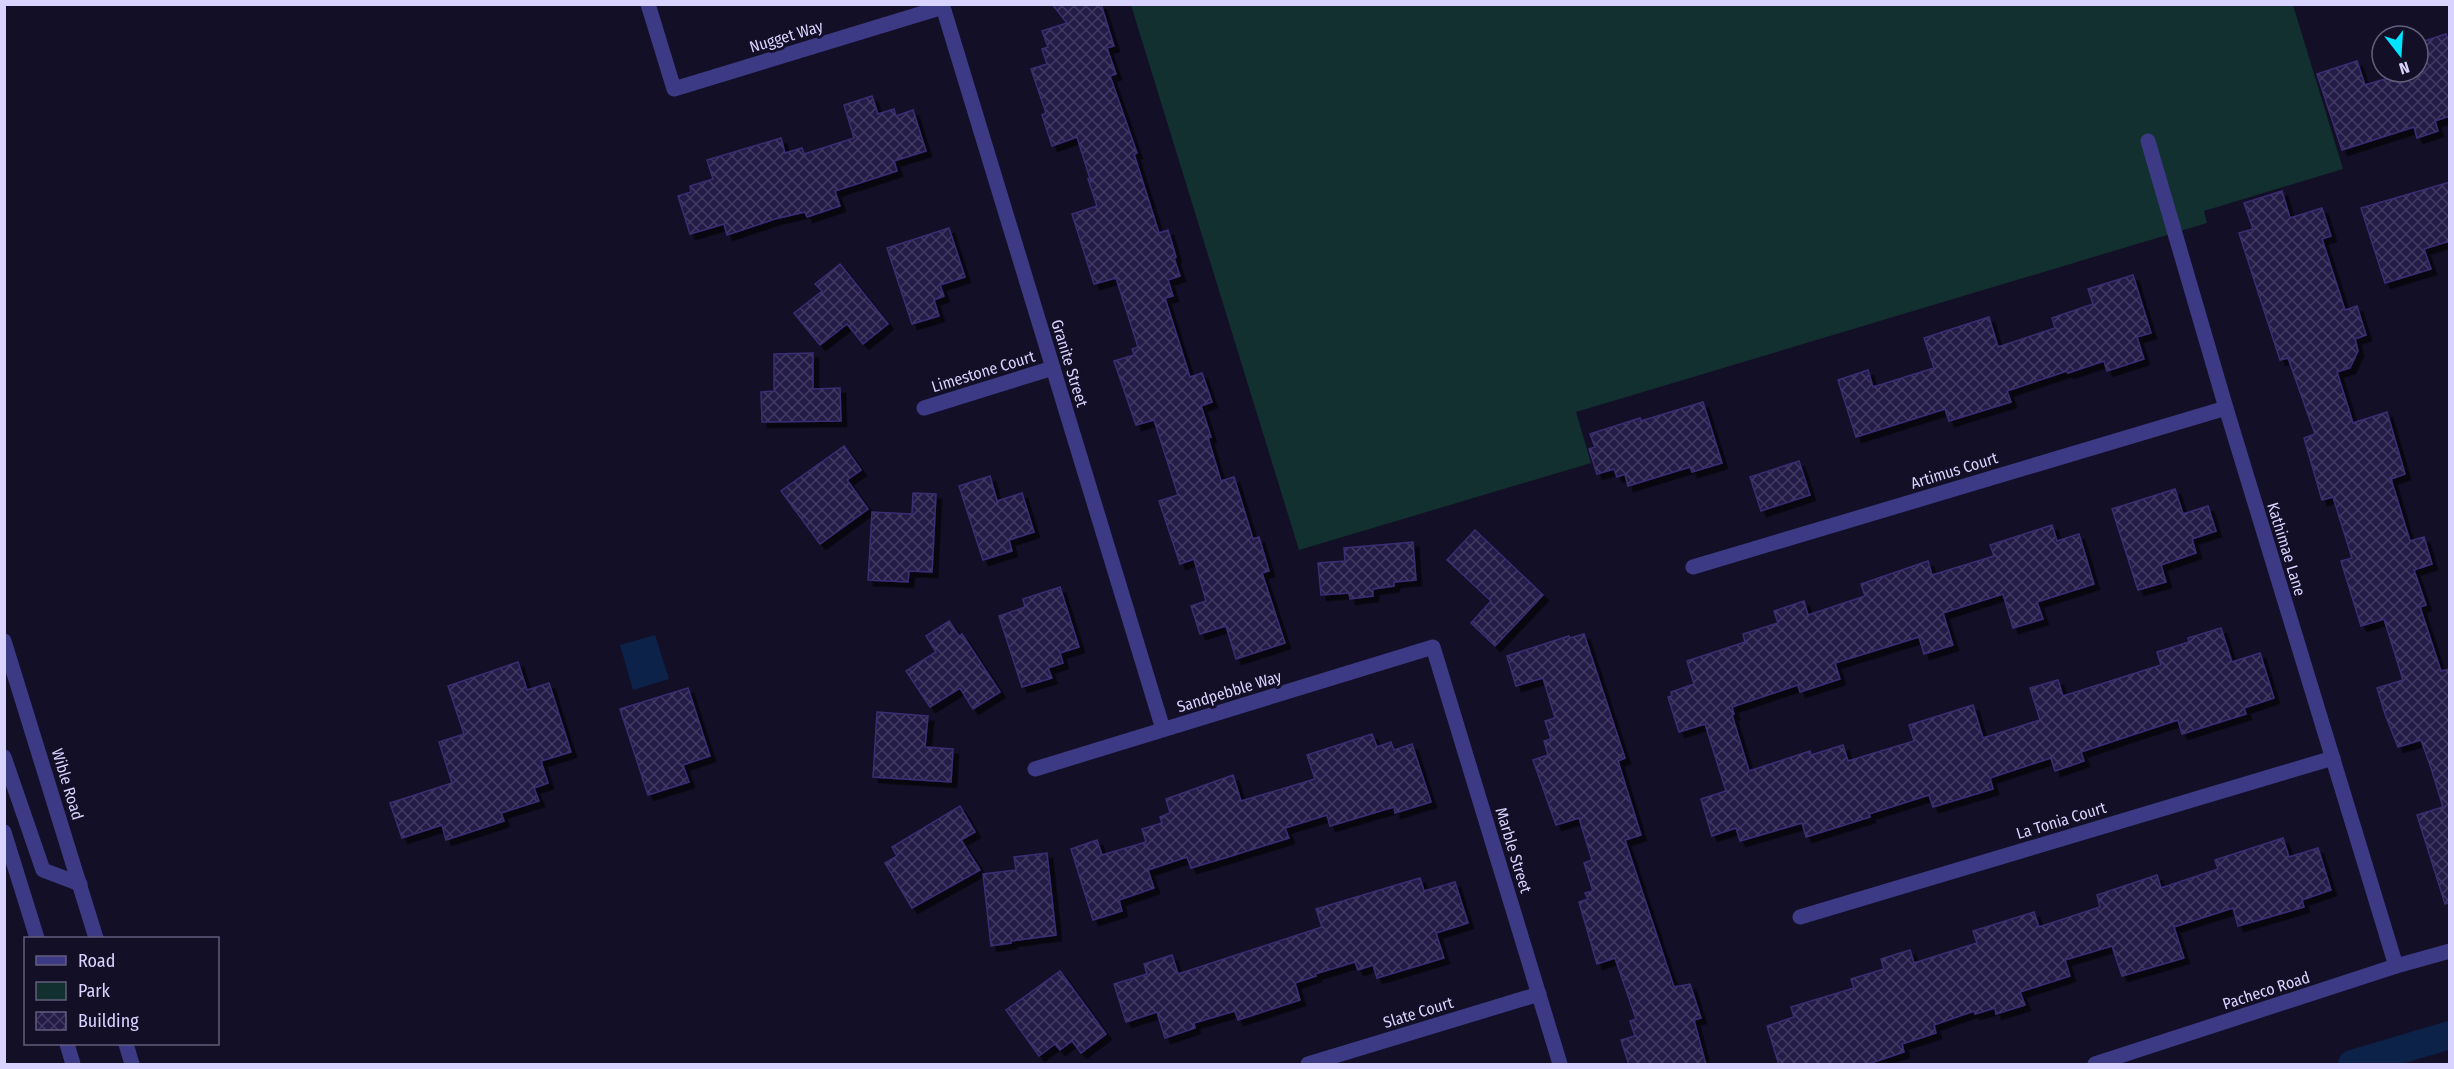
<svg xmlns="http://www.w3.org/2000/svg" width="2454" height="1069" font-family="'Fira Sans Condensed',sans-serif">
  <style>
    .green { fill: #12302f }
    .water { fill: #0c2248 }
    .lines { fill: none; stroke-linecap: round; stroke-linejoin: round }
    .canal { stroke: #0c2248; stroke-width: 28 }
    .building { fill: url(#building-cross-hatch); stroke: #3b2d73; stroke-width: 1.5; filter: url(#shadow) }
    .minor { stroke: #3d3a85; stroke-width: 15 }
    .tertiary { stroke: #3d3a85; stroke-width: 15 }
    .labels { text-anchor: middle; stroke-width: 6; stroke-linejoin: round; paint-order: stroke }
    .street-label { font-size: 16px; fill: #d9d4ff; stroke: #130f26 }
  </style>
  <defs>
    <pattern id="building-cross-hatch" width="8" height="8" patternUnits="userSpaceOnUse" patternTransform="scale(1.5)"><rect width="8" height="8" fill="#241b47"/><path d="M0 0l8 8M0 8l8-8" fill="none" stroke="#433b63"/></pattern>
    <filter id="shadow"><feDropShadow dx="5.5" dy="5.5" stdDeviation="0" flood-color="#0009"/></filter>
  </defs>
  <rect width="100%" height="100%" fill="#130f26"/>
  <path class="green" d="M 1131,5 L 2293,5 L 2343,169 L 2204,211 L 2207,223 L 1576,412 L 1591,463 L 1299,550 Z"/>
  <path class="water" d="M 655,635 L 669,679 L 633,690 L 620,645 Z"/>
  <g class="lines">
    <path class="canal" d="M 2352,1064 L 2450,1035"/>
  </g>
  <g class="building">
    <path d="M 1052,4 L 1101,4 L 1114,46 L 1107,48 L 1116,74 L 1110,76 L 1137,153 L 1134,154 L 1159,233 L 1168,230 L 1176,257 L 1174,258 L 1180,276 L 1168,280 L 1173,296 L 1165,298 L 1190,377 L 1202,373 L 1212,402 L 1201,406 L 1211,437 L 1208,438 L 1221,481 L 1234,477 L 1253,539 L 1259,537 L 1269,571 L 1262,573 L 1285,643 L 1236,659 L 1226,626 L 1200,634 L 1191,606 L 1206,601 L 1194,559 L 1180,564 L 1159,501 L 1178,495 L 1154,420 L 1136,425 L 1114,361 L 1134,355 L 1132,349 L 1138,347 L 1116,278 L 1094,284 L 1072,214 L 1097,206 L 1088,179 L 1090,179 L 1077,137 L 1052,146 L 1042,115 L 1046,113 L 1031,69 L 1047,64 L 1042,49 L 1048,47 L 1042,31 L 1067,23 Z"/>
    <path d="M 2446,34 L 2450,45 L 2450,116 L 2435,121 L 2438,131 L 2417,138 L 2414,127 L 2342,150 L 2317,74 L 2357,61 L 2365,85 L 2408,72 L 2418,72 L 2418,43 Z"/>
    <path d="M 872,96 L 878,114 L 894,109 L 896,116 L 913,110 L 926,151 L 894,161 L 897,171 L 835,191 L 840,206 L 807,217 L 805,212 L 775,219 L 727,235 L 724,224 L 690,234 L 678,196 L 691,192 L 690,186 L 713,179 L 707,160 L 781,138 L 785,153 L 802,148 L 804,154 L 854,138 L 844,105 Z"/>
    <path d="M 2450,182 L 2450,241 L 2424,249 L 2431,269 L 2385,283 L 2361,208 Z"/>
    <path d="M 2282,191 L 2290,218 L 2322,208 L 2331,236 L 2322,239 L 2345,310 L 2357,306 L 2366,335 L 2355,339 L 2358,351 L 2350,368 L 2337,372 L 2353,423 L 2387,412 L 2405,474 L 2391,479 L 2410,541 L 2424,537 L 2432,564 L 2414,570 L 2426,605 L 2420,607 L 2441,671 L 2450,669 L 2450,903 L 2445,904 L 2417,815 L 2443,807 L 2431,768 L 2421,740 L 2398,747 L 2385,714 L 2377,688 L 2403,680 L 2384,619 L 2361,626 L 2341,561 L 2352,558 L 2333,497 L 2322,500 L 2304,438 L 2315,434 L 2288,358 L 2280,360 L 2239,233 L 2253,229 L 2244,203 Z"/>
    <path d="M 949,228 L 965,277 L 940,285 L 944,296 L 934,300 L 939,316 L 912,324 L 887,248 Z"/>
    <path d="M 840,264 L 888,324 L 863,344 L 847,324 L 820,345 L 794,313 L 822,291 L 815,284 Z"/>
    <path d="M 2133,275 L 2151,333 L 2137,337 L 2144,359 L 2107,371 L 2104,361 L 2068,373 L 2067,371 L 2007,391 L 2011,402 L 1949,421 L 1945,409 L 1856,437 L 1838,380 L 1868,370 L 1873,387 L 1934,368 L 1924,338 L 1989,317 L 1998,347 L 2055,328 L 2052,318 L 2093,304 L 2088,289 Z"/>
    <path d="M 813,353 L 813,389 L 840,388 L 841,421 L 762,422 L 761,392 L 774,391 L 774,354 Z"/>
    <path d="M 1703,402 L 1722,463 L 1692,472 L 1690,467 L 1628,486 L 1625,474 L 1617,477 L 1614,469 L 1597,474 L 1589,449 L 1595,447 L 1590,434 L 1640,418 L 1641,421 Z"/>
    <path d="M 844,446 L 861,470 L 847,480 L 868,509 L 820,544 L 781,491 Z"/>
    <path d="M 1799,461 L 1810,495 L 1761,511 L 1750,477 Z"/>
    <path d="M 990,476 L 997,501 L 1022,493 L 1034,532 L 1009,540 L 1012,551 L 983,560 L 959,486 Z"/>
    <path d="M 2175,489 L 2183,514 L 2208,506 L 2216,531 L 2192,539 L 2196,553 L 2161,565 L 2166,582 L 2138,590 L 2112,509 Z"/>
    <path d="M 913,493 L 936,494 L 932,572 L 909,571 L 908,582 L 868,580 L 872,512 L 912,514 Z"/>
    <path d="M 2052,525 L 2057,541 L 2079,534 L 2094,584 L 2037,602 L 2043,619 L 2013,628 L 2003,594 L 1943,613 L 1953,645 L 1924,654 L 1919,637 L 1835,663 L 1840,679 L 1800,692 L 1798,685 L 1732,707 L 1734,714 L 1732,715 L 1749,771 L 1810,751 L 1811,755 L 1843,745 L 1848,761 L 1914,741 L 1909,725 L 1973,705 L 1983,738 L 2040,720 L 2030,688 L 2058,680 L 2063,696 L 2161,665 L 2157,652 L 2189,642 L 2188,638 L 2221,628 L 2232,662 L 2260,653 L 2274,698 L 2244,708 L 2246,714 L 2182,734 L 2178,720 L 2126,737 L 2081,752 L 2084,761 L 2055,771 L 2051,758 L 1990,778 L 1993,789 L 1933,807 L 1929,795 L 1869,814 L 1870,817 L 1806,837 L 1802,823 L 1740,841 L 1736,828 L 1712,836 L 1701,799 L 1726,791 L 1705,724 L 1679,732 L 1668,697 L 1672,696 L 1671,692 L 1694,684 L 1687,661 L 1745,642 L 1743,634 L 1778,623 L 1774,611 L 1804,601 L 1808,615 L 1865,596 L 1861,584 L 1928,561 L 1932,575 L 1994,556 L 1990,545 Z"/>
    <path d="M 1475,530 L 1543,595 L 1495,646 L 1471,623 L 1491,601 L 1447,560 Z"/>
    <path d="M 1413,542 L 1416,580 L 1394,582 L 1394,586 L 1373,589 L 1373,596 L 1350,599 L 1349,593 L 1321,595 L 1318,563 L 1345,561 L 1344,548 Z"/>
    <path d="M 1060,587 L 1079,647 L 1060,653 L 1063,663 L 1048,668 L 1052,678 L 1022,687 L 999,616 L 1025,607 L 1023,599 Z"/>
    <path d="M 949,621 L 959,636 L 962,634 L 1000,692 L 973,709 L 960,688 L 930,707 L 906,671 L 936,652 L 926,636 Z"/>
    <path d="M 1584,634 L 1625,758 L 1618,761 L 1641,835 L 1625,840 L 1674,987 L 1690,984 L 1701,1018 L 1694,1020 L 1706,1065 L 1629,1065 L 1621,1040 L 1635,1036 L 1630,1021 L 1636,1019 L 1615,958 L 1597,964 L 1579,902 L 1588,899 L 1585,893 L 1593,891 L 1584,863 L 1592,860 L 1579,818 L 1556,825 L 1533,760 L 1548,755 L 1544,741 L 1551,739 L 1545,721 L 1555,718 L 1543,678 L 1516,686 L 1507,656 L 1569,636 L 1570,638 Z"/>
    <path d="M 518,662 L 527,690 L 549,683 L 571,752 L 541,761 L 548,783 L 534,788 L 539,801 L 501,813 L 504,821 L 446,840 L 442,825 L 402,838 L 390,803 L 452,783 L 439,742 L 464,734 L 448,686 Z"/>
    <path d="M 688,688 L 710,756 L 683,765 L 689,782 L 648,795 L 620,709 Z"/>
    <path d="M 877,712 L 928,716 L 925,747 L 953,749 L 951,782 L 873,777 Z"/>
    <path d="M 1372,734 L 1377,747 L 1391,742 L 1394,750 L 1412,744 L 1431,802 L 1395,813 L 1394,807 L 1330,826 L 1327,815 L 1285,828 L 1289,838 L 1228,857 L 1191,868 L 1187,857 L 1148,870 L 1154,888 L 1119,900 L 1122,911 L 1093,920 L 1071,849 L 1097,840 L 1102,855 L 1146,842 L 1142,829 L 1162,823 L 1160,817 L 1170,813 L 1166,799 L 1233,775 L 1241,801 L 1315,779 L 1307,755 Z"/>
    <path d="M 960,806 L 975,832 L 961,840 L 980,870 L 912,908 L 885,863 L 897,856 L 892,847 Z"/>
    <path d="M 2283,838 L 2289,857 L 2318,848 L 2331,890 L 2302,900 L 2304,907 L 2238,926 L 2233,908 L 2174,927 L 2184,958 L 2122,976 L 2112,946 L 2065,960 L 2070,976 L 2020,992 L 2025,1005 L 1996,1014 L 1995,1008 L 1975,1014 L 1974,1011 L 1934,1025 L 1936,1033 L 1902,1044 L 1904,1052 L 1865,1065 L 1779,1065 L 1767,1026 L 1794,1017 L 1791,1007 L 1854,988 L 1851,979 L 1884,969 L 1881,959 L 1910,950 L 1914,963 L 1977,943 L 1973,931 L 2034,912 L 2039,927 L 2100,907 L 2097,895 L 2157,875 L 2161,888 L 2218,869 L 2215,860 Z"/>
    <path d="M 1047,853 L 1056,935 L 1011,941 L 1011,943 L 991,946 L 983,874 L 1016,870 L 1014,857 Z"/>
    <path d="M 1420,878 L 1424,891 L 1455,882 L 1468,923 L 1436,933 L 1444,958 L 1377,978 L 1373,965 L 1358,970 L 1355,962 L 1315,974 L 1316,976 L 1295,983 L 1300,1000 L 1238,1020 L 1235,1011 L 1194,1023 L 1195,1028 L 1165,1038 L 1157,1012 L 1126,1022 L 1114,984 L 1147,974 L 1144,964 L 1172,955 L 1178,974 L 1322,927 L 1316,909 Z"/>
    <path d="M 1060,971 L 1106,1034 L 1081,1053 L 1072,1041 L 1060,1050 L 1055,1044 L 1039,1056 L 1006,1010 Z"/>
  </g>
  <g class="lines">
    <g class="minor">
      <path d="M 648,4 L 674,89 L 943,7 L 1163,729"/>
      <path d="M 2148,141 L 2226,408 L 2396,966"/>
      <path d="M 924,408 L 1053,368"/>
      <path d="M 1693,567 L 2226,408"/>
      <path d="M 1035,769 L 1433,647 L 1560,1064"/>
      <path d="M 1800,917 L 2333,758"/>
      <path d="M 1308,1064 L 1539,994"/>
    </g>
    <g class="tertiary">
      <path d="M 4,641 L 96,938"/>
      <path d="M 4,757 L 43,870 L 80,884"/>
      <path d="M 4,832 L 37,938"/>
      <path d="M 67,1044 L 73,1064"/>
      <path d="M 126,1044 L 132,1064"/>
      <path d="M 2095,1064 L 2396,966 L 2450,951"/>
    </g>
  </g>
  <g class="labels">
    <g class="street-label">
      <text transform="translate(786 36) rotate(-17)" y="6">Nugget Way</text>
      <text transform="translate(1070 363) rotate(73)" y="6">Granite Street</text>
      <text transform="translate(983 371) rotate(-17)" y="6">Limestone Court</text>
      <text transform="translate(1954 470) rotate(-17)" y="6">Artimus Court</text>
      <text transform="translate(2287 549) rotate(73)" y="6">Kathimae Lane</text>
      <text transform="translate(1229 691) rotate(-17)" y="6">Sandpebble Way</text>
      <text transform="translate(68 784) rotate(73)" y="6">Wible Road</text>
      <text transform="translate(2061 820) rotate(-17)" y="6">La Tonia Court</text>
      <text transform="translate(1514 850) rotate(73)" y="6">Marble Street</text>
      <text transform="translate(2266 990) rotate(-18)" y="6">Pacheco Road</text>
      <text transform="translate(1418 1012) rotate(-17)" y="6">Slate Court</text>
    </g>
  </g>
  <rect width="2454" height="1069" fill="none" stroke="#d9d4ff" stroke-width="12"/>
  <rect x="24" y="937" width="195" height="108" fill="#130f26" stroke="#625e7d" stroke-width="1.5"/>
  <rect x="36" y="956" width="30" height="9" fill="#3d3a85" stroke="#625e7d" stroke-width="1.5"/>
  <text x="78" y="967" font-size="18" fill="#d9d4ff">Road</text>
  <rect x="36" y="982" width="30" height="18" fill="#12302f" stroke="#625e7d" stroke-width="1.5"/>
  <text x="78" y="997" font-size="18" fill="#d9d4ff">Park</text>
  <rect x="36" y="1012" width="30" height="18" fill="url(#building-cross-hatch)" stroke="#625e7d" stroke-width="1.5"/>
  <text x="78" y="1027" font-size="18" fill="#d9d4ff">Building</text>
  <g transform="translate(2400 54) rotate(163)"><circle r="28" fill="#130f26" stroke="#625e7d" stroke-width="1.5"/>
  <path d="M0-4.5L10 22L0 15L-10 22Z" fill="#00e5ff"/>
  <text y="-9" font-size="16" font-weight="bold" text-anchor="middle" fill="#d9d4ff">N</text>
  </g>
</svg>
